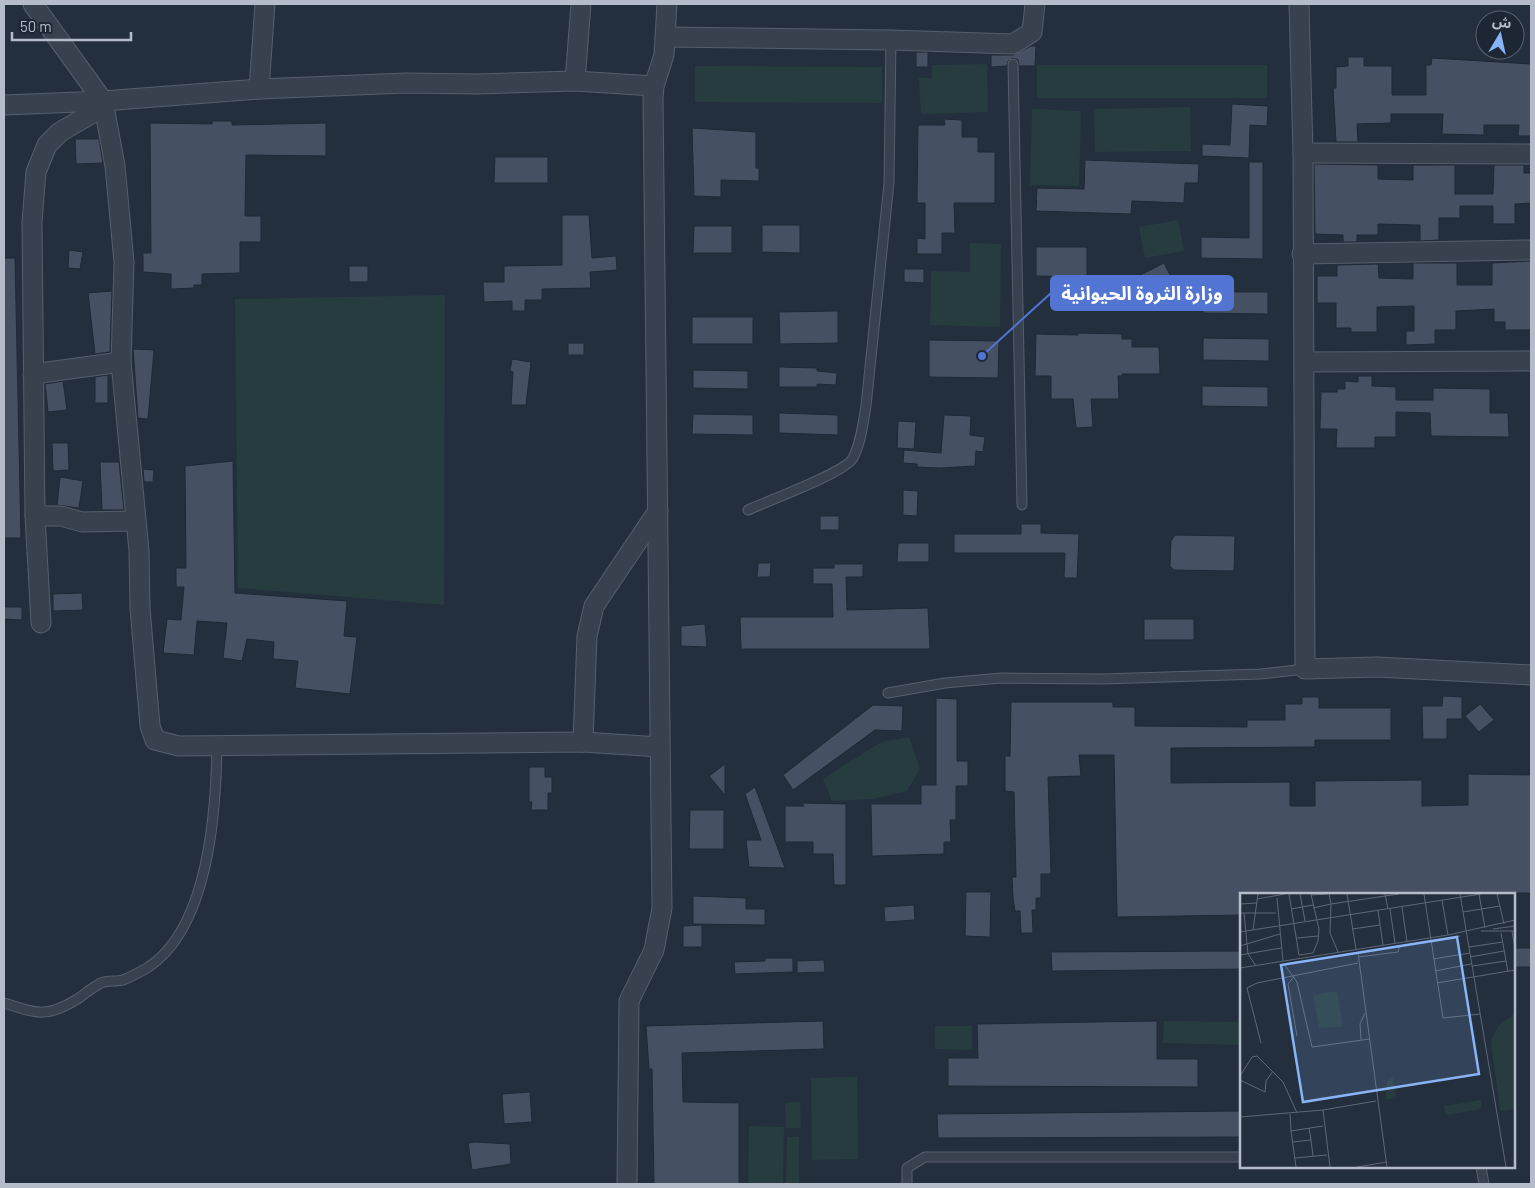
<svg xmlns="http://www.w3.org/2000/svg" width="1535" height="1188" font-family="Barlow,'Noto Sans Arabic',sans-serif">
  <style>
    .green { fill: #263c3f }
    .building { fill: #455162; stroke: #1f2835 }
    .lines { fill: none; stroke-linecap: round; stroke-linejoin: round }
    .lane-casing { stroke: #565f6c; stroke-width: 11 }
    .street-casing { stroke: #565f6c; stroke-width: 21 }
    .lane { stroke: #38414e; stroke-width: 9 }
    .street { stroke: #38414e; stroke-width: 19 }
    .inset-road { fill: none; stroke: #5e6776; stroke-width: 1 }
    .view { fill: #8ab4f8; fill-opacity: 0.15; stroke: #8ab4f8; stroke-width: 2.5 }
    .inset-edge { fill: none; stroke: #b4bcc9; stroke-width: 2.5 }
    .leader { fill: none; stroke: #5274d3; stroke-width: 2 }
    .callout-dot { fill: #5274d3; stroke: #1d2633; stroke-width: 2 }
    .callout { fill: #5274d3; stroke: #5274d3; stroke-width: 2 }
    .callout-label { font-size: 19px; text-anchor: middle; font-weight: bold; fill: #fff }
  </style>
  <rect width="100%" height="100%" fill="#242f3e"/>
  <g class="green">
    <path d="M 987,64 L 988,112 L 921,114 L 919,78 L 932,78 L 932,65 Z"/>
    <rect x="1037" y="65" width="230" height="33"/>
    <path d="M 695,66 L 882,67 L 882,103 L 695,102 Z"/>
    <path d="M 1190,107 L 1191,151 L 1095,152 L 1094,109 Z"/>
    <path d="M 1032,109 L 1081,111 L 1079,186 L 1030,185 Z"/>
    <path d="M 1178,220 L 1184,251 L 1145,258 L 1139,227 Z"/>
    <path d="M 970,243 L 1001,244 L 1000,327 L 930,325 L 931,271 L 970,272 Z"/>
    <path d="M 445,295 L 444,605 L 238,588 L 235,299 Z"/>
    <path d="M 909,737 L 920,769 L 907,791 L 873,799 L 832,801 L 823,779 L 881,742 Z"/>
    <path d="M 1164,1021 L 1241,1022 L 1241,1045 L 1163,1043 Z"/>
    <path d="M 935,1026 L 972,1026 L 972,1050 L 935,1049 Z"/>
    <path d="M 857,1077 L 858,1159 L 812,1160 L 811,1078 Z"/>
    <path d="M 800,1102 L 801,1128 L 786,1128 L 785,1103 Z"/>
    <path d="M 749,1126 L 784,1127 L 783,1184 L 748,1184 Z"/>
    <path d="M 787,1137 L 799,1137 L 799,1184 L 786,1184 Z"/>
  </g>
  <g class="building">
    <path d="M 1031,46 L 1036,46 L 1035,66 L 1019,66 L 1018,60 L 1013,58 L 1008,61 L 1007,66 L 991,67 L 991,55 L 1013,55 Z"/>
    <rect x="916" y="52" width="12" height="15"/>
    <path d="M 1348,57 L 1364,57 L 1364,66 L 1392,66 L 1392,95 L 1426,95 L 1426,65 L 1431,65 L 1432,58 L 1531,64 L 1531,136 L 1518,136 L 1519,125 L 1484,125 L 1484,135 L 1442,134 L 1443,114 L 1391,114 L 1391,123 L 1357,124 L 1358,142 L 1336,142 L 1333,88 L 1336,88 L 1336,67 L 1348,66 Z"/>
    <path d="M 1232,104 L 1268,106 L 1267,126 L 1250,125 L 1249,158 L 1202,156 L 1202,144 L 1230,145 Z"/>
    <path d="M 944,119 L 962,120 L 962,137 L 978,137 L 978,152 L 995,152 L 995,203 L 954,203 L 955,233 L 942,233 L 942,254 L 917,254 L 917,238 L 925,239 L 925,203 L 917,203 L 918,125 L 945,125 Z"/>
    <path d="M 212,121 L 232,121 L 232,125 L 326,123 L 326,156 L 246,155 L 245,216 L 261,216 L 261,242 L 240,242 L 240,273 L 202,274 L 202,285 L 194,285 L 194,288 L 171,289 L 171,274 L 143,272 L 143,253 L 151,253 L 150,123 L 212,124 Z"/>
    <path d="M 692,128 L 756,132 L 756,168 L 759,168 L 759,181 L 721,180 L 721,197 L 694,196 Z"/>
    <path d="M 75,139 L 99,139 L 103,163 L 76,164 Z"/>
    <path d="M 495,157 L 548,157 L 548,183 L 494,183 Z"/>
    <path d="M 1085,160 L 1199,164 L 1198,183 L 1185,183 L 1184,203 L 1132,201 L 1131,214 L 1036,211 L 1037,188 L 1084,189 Z"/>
    <path d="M 1249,162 L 1263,162 L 1263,259 L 1201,258 L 1201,237 L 1249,238 Z"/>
    <path d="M 1314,164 L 1378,165 L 1378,179 L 1413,180 L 1413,165 L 1455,165 L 1455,194 L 1493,194 L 1494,165 L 1524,165 L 1524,173 L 1531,173 L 1531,203 L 1515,204 L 1515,224 L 1493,224 L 1493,206 L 1460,206 L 1460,218 L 1439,218 L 1439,240 L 1420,241 L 1420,225 L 1378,224 L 1378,235 L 1357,235 L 1357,242 L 1343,242 L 1343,235 L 1315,234 Z"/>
    <path d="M 562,215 L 589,215 L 592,258 L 616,256 L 617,270 L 590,272 L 591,288 L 542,289 L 542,300 L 525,300 L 525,311 L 512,311 L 512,301 L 484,302 L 483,282 L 504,282 L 504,266 L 562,265 Z"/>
    <path d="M 762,225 L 800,225 L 800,253 L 762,252 Z"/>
    <path d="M 694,226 L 732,226 L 732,253 L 693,253 Z"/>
    <path d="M 1036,247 L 1087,247 L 1087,277 L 1036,276 Z"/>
    <path d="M 69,250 L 83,252 L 80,269 L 68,268 Z"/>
    <path d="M 4,258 L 15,258 L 21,538 L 4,538 Z"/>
    <path d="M 1531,261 L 1531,330 L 1505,330 L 1505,322 L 1494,322 L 1494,309 L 1456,311 L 1456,330 L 1435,330 L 1435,344 L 1406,345 L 1406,331 L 1414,331 L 1414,306 L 1377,307 L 1377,332 L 1351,332 L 1351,328 L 1336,328 L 1336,303 L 1317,303 L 1317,276 L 1337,276 L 1337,265 L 1378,264 L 1379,278 L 1413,279 L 1413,263 L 1457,263 L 1457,285 L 1492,285 L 1492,263 Z"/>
    <path d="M 1164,263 L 1176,287 L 1141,304 L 1129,281 Z"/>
    <rect x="349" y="266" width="19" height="16"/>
    <path d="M 904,269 L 924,269 L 924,283 L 904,282 Z"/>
    <path d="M 112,291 L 110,352 L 95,354 L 88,293 Z"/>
    <path d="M 1203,292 L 1268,292 L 1268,314 L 1203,313 Z"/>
    <path d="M 838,311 L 838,343 L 780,344 L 779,312 Z"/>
    <rect x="692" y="317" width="61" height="27"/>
    <path d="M 1078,333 L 1122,334 L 1122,339 L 1132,339 L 1132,347 L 1159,347 L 1160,374 L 1122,374 L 1122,376 L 1118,376 L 1119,399 L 1091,399 L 1093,427 L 1076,428 L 1073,399 L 1051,399 L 1051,376 L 1035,376 L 1036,334 L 1078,335 Z"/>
    <path d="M 1203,338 L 1269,339 L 1269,361 L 1203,360 Z"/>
    <path d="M 929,340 L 999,341 L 998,378 L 929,377 Z"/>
    <rect x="568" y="343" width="16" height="12"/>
    <path d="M 133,349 L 154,350 L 148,419 L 138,418 Z"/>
    <path d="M 512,359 L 531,362 L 526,405 L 511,405 L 513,372 L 510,371 Z"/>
    <path d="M 779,367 L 817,368 L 817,371 L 837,373 L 836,385 L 817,384 L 817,387 L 779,387 Z"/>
    <path d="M 693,370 L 748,371 L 748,389 L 693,388 Z"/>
    <path d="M 108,375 L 108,403 L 95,403 L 95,377 Z"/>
    <path d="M 1358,376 L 1372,376 L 1372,386 L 1396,387 L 1396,400 L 1433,400 L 1433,388 L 1490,389 L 1490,413 L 1508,413 L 1509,437 L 1431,436 L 1430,413 L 1396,412 L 1396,437 L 1375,437 L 1375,448 L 1336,448 L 1337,429 L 1320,429 L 1321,392 L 1337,392 L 1337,389 L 1345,389 L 1345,381 L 1358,382 Z"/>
    <path d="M 63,381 L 67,410 L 48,412 L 45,384 Z"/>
    <path d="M 1202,386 L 1268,387 L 1268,407 L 1202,406 Z"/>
    <path d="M 779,413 L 838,415 L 838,435 L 779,433 Z"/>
    <path d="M 693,414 L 753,415 L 753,435 L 692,434 Z"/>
    <path d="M 944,415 L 971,416 L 970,435 L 985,437 L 983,452 L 976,451 L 975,466 L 941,468 L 917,467 L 917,464 L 903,463 L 904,450 L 941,453 Z"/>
    <path d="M 898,421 L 916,422 L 914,449 L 897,448 Z"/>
    <path d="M 52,443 L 68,443 L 69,470 L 53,471 Z"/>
    <path d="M 233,461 L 235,593 L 347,601 L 344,636 L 357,637 L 350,694 L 295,688 L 298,661 L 273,659 L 274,642 L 247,639 L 242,661 L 223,658 L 227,623 L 197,621 L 194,655 L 163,653 L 167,619 L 181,620 L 184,587 L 176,587 L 176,568 L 186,568 L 185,466 Z"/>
    <path d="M 100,462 L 119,462 L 124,510 L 102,510 Z"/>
    <path d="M 143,469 L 154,470 L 153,482 L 144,482 Z"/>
    <path d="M 60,477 L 83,481 L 79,508 L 57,505 Z"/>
    <path d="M 903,490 L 918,491 L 917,516 L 903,515 Z"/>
    <rect x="820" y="516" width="19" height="14"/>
    <path d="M 1021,524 L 1041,524 L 1041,533 L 1079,534 L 1077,578 L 1064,578 L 1065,553 L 954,553 L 954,534 L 1021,534 Z"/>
    <path d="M 1175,535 L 1235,536 L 1234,571 L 1174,570 L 1170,566 L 1171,541 Z"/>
    <path d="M 898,543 L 929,543 L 929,562 L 897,562 Z"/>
    <path d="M 758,563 L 771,563 L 770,577 L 757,577 Z"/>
    <path d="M 834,564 L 863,564 L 863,577 L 846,577 L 847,610 L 928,608 L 930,649 L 741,649 L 740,617 L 833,617 L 832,584 L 813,584 L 813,568 L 834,568 Z"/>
    <path d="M 82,593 L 83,610 L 53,611 L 53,594 Z"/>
    <path d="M 4,607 L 22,607 L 22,620 L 4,619 Z"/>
    <rect x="1144" y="619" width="50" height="21"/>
    <path d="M 705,624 L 707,647 L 681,646 L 681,626 Z"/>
    <path d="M 1443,696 L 1462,697 L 1462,719 L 1447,719 L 1447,739 L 1423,739 L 1422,706 L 1442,706 Z"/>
    <path d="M 1302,697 L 1319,697 L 1319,708 L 1391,708 L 1391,740 L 1315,740 L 1315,747 L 1171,748 L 1171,783 L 1290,782 L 1290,806 L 1315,806 L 1315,781 L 1422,780 L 1422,806 L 1468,805 L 1468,774 L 1531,775 L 1531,893 L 1240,893 L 1241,915 L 1117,917 L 1114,755 L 1079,755 L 1081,776 L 1048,777 L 1051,874 L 1041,874 L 1041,898 L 1036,898 L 1036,910 L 1032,910 L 1033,933 L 1021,933 L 1020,911 L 1015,911 L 1013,898 L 1012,877 L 1016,877 L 1014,792 L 1005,791 L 1005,756 L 1010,756 L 1011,702 L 1113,702 L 1113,707 L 1135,707 L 1135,726 L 1247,727 L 1247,720 L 1285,720 L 1285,704 L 1302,704 Z"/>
    <path d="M 936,698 L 957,699 L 957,761 L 968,761 L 968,786 L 956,786 L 956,820 L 950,820 L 951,842 L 944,842 L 944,854 L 872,856 L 871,804 L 921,804 L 921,785 L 936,785 Z"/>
    <path d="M 1480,704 L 1494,720 L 1479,732 L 1465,716 Z"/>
    <path d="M 873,705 L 903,706 L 902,731 L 875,730 L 793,790 L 783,775 Z"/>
    <path d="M 725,764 L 725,795 L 709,776 Z"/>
    <path d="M 529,767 L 545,767 L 545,777 L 552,777 L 552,793 L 548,793 L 548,810 L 531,810 L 532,802 L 529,802 Z"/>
    <path d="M 755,787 L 761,803 L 785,868 L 749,867 L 746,840 L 761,840 L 745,794 Z"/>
    <path d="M 802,803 L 846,804 L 846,885 L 834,885 L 833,854 L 813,854 L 813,842 L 785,842 L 785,806 L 804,806 Z"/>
    <path d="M 690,810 L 724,810 L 724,849 L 689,849 Z"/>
    <path d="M 966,892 L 991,892 L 990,937 L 965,936 Z"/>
    <path d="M 693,896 L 746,898 L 746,909 L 765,909 L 765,925 L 693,924 Z"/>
    <path d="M 914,905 L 915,920 L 885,922 L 884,907 Z"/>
    <path d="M 702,925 L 702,947 L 683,947 L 683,926 Z"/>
    <rect x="1514" y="948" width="17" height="19"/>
    <path d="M 1241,951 L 1241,969 L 1052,971 L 1051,952 Z"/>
    <path d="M 765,958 L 793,958 L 793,972 L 735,974 L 734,962 L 765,961 Z"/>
    <path d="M 824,960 L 825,972 L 797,973 L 797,961 Z"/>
    <path d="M 823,1021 L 824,1049 L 682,1053 L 683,1102 L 739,1103 L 739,1184 L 654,1184 L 652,1069 L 649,1069 L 646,1026 Z"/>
    <path d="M 1157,1021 L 1157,1059 L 1198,1059 L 1198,1087 L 948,1086 L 948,1058 L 978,1058 L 977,1024 Z"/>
    <path d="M 530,1092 L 532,1122 L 504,1124 L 502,1094 Z"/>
    <path d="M 1241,1111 L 1241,1137 L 938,1138 L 937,1114 Z"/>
    <path d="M 475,1142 L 510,1144 L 511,1164 L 472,1170 L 468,1143 Z"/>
  </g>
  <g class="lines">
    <g class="lane-casing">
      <g id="lane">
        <path d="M 1013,64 L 1022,505"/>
        <path d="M 748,510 C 767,501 845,473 853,458 C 861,443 863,423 866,406 L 889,183 L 891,40"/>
        <path d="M 888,693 L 945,683 L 1001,678 L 1103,679 L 1261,674 L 1305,669"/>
        <path d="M 4,1003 C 38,1014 47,1018 79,998 C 86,993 93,987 101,983 C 108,980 116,982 123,980 C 131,977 140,972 147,968 C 209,929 216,812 217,746"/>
        <path d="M 1481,1167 L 1484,1184"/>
        <path d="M 907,1184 L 907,1168 L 925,1157 L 1241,1157"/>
      </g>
    </g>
    <g class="street-casing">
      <g id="street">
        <path d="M 33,4 L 103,101 L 115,166 L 124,262 L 121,362 L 139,551 L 140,608 L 150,726 L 155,740 L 179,746 L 583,742 L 660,747"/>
        <path d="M 1299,4 L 1303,153 L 1305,669 L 1377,667 L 1531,675"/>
        <path d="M 666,37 L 891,40 L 1013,44 L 1032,32 L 1035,4"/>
        <path d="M 575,81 L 581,4"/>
        <path d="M 259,89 L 265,4"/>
        <path d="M 4,105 L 103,101 L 259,89 L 406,83 L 477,84 L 575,81 L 654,86"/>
        <path d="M 1303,153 L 1531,154"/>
        <path d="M 1302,254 L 1531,250"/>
        <path d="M 1304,362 L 1531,361"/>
        <path d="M 33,374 L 121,362"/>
        <path d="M 35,516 L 61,516 L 82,522 L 134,521"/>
        <path d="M 41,623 L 35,516 L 32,222 L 36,172 L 47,145 L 60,132 L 103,107"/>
        <path d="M 583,742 L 587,636 L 594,606 L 658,511"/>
        <path d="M 627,1184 L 629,1001 L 654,950 L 662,908 L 653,99 L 654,86 L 664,55 L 667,4"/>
      </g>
    </g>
    <use href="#lane" class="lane"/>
    <use href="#street" class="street"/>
  </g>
  <g transform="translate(1240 893)">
    <rect width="275" height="275" fill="#242f3e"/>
    <path d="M 97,98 L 103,134 L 79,135 L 73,102 ZM 275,120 L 275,216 L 260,218 L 251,148 L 259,132 ZM 153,184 L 156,205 L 146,206 L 147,188 ZM 242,207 L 241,216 L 206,222 L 204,213 Z" fill="#263c3f"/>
    <path class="inset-road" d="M 49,1 L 59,62 L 73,60 L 78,48 L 79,36 L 71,1M 60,1 L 65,28M 89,1 L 91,11 L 159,1M 107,1 L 116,56M 145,1 L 148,16M 184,1 L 203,125 L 240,121M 220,1 L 266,274M 239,1 L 245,35M 257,1 L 264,31M 71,2 L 88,1M 37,5 L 43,68M 17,6 L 45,1M 202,7 L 208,42M 0,11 L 17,10M 162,14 L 167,49M 73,15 L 91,11 L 90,40 L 98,59M 51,16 L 73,12M 150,16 L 155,50M 138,18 L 143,52M 223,19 L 260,13M 0,20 L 36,20M 4,20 L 8,61 L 16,73M 112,36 L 140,32M 253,36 L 275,33M 13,37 L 18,1M 241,38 L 275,38M 272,38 L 275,55M 0,39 L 241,1M 261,40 L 268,79M 57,45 L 78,43M 0,53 L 40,41M 229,54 L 263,49M 142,56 L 220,43M 118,60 L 147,274M 0,62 L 41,55M 118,64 L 158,59 L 160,52M 230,64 L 264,58M 193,66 L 230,60M 44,71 L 57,89 L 72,154 L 130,146M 232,73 L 266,68M 0,75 L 208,42 L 275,27M 195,78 L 231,71M 55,82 L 48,91 L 57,143M 197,90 L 275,77M 121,147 L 120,131 L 125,120M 21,150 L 7,95 L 17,90 L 118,70M 0,183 L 12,164 L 17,163 L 43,189 L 57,220M 0,187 L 25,199 L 26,188 L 33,178M 83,217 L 90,274M 50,221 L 51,238M 0,224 L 83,217 L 136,208M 71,247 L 73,263M 53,249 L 71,247 L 69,235M 55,265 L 87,262M 56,274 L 51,238 L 83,233M 117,274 L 147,269"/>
    <path class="view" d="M 217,44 L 239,181 L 63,209 L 41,72 Z"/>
    <rect width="275" height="275" class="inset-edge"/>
  </g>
  <path class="leader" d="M982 356L1051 293"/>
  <circle class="callout-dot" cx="982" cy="356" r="5"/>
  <rect class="callout" x="1051" y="276" width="182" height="34" rx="5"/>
  <g class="callout-label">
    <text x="1142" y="300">وزارة الثروة الحيوانية</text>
  </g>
  <rect width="1535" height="1188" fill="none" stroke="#b4bcc9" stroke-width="10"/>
  <g transform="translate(1500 35) rotate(9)"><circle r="24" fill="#1d2633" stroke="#59626f"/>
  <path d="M0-4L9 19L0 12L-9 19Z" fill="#8ab4f8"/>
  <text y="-8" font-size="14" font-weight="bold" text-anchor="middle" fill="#b4bcc9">ش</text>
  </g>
  <path d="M12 32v8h119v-8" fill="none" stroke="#b4bcc9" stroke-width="2.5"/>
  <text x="20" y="32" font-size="15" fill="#b4bcc9" stroke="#1d2633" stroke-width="4" paint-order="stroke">50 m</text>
</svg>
